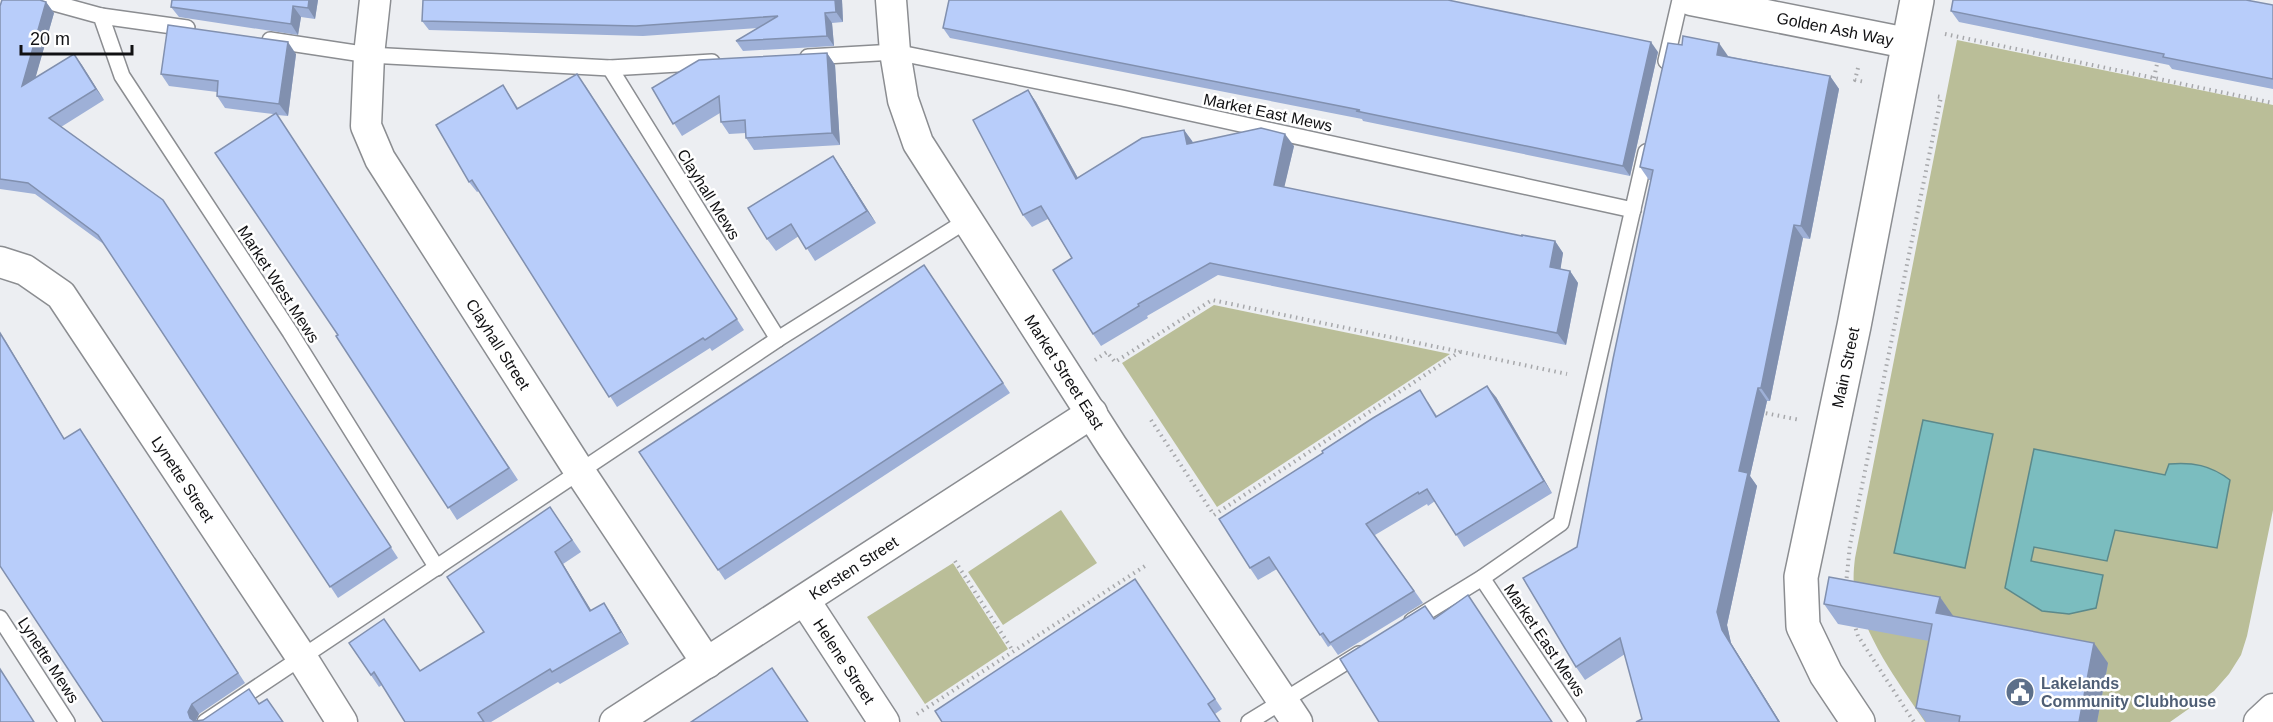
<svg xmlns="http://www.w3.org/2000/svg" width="2273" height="722" font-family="Arial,sans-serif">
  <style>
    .green { fill: #babe98 }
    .water { fill: #7bbdbf; stroke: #5b898b; stroke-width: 1.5 }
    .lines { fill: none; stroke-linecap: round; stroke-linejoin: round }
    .service-casing { stroke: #8b8d91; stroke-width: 18 }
    .minor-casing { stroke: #8b8d91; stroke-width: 33 }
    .tertiary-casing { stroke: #8b8d91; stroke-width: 36 }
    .path { stroke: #a7a8ab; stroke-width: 4; stroke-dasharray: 1.5 4.5; stroke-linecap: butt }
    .service { stroke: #fff; stroke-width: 15 }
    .minor { stroke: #fff; stroke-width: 30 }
    .tertiary { stroke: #fff; stroke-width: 33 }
    .wall { fill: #9eb0d7 }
    .shaded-wall { fill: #8190af }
    .building { fill: #b8cdfa; stroke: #8190af; stroke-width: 1.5 }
    .labels { text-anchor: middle; stroke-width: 5; stroke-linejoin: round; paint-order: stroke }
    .street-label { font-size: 16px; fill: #111113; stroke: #fff }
    .service-label { font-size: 16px; font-weight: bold; fill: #4e5e75; stroke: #fff; text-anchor: start }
  </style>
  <rect width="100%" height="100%" fill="#eceef2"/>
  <g class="green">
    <path d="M 1957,40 L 2273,105 L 2273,510 L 2247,636 L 2241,655 L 2229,674 L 2214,691 L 2170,722 L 1925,722 C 1897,680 1864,637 1854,586 C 1853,577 1854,567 1855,558 Z"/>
    <path d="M 1214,305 L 1450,354 L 1217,507 L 1122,363 Z"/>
    <path d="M 1061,510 L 1097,563 L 1003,625 L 968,572 Z"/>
    <path d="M 953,563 L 1008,649 L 925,704 L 867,617 Z"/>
  </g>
  <g class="water">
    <path d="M 1923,420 L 1993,434 L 1965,568 L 1894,553 Z"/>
    <path d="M 2034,449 L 2165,475 L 2169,464 C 2193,462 2210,465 2230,480 L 2217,548 L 2115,530 L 2107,561 L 2034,547 L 2031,561 L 2103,575 L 2096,608 L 2069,614 L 2042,611 L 2005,588 Z"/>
  </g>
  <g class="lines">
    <g class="service-casing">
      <g id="service">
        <path d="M 43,0 L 101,16 L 122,76 L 290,332 L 437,568"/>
        <path d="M 101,16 L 187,28"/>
        <path d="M 270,40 L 369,55 L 610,68 L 712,62"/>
        <path d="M 808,57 L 895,52 L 1122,98 L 1633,210"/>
        <path d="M 1666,61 L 1680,0"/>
        <path d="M 610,68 L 778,339"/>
        <path d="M 1482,578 L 1578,722"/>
        <path d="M 0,618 L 67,722"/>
        <path d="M 1412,621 L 1482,578 L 1561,523 L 1646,152"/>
        <path d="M 205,722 L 778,339 L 966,221"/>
        <path d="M 1249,722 L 1359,654"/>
      </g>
    </g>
    <g class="minor-casing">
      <g id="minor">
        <path id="s1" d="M 375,0 L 369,55 L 366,126 L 380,159 L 580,472 L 707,663"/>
        <path id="s2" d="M 891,0 L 895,52 L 903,100 L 918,143 L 1112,446 L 1297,722"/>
        <path id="s3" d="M 1691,0 L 1907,43"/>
        <path id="s4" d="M 0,262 L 25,270 L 61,295 L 302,658 L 342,722"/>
        <path id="s5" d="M 805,601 L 884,722"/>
        <path id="s6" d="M 615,722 L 1092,413"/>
        <path d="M 2259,722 L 2273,709"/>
      </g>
    </g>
    <g class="tertiary-casing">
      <g id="tertiary">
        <path id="s7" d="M 1858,722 L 1826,674 L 1803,626 L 1801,577 L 1854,326 L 1917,0"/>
      </g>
    </g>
    <g class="path">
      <path d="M 1945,34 L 2273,103"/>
      <path d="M 1858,68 L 1855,80 L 1865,82"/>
      <path d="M 2154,78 L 2158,59"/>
      <path d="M 1095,360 L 1107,352 L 1115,362 L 1212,300 L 1567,374"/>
      <path d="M 1760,412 L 1800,420"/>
      <path d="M 1151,420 L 1214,515 L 1461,351"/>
      <path d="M 955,561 L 1013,651"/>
      <path d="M 1846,584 L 1850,545 L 1941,97 L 1935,96"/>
      <path d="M 1854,623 L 1858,636 L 1914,722"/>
      <path d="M 917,714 L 1145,566"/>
    </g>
    <use href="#service" class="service"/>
    <use href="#minor" class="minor"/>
    <use href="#tertiary" class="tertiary"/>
  </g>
  <g class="wall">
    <path d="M 172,0 L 318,0 L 315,19 L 301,17 L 298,35 L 179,17 L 171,7 Z"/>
    <path d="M 842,0 L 843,22 L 832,23 L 834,46 L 743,51 L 736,41 L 758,28 L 643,36 L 429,30 L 422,21 Z"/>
    <path d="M 46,2 L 54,13 L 35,78 L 74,54 L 104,100 L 61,127 L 170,211 L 398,558 L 338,598 L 105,245 L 35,194 L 0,189 L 0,6 Z"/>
    <path d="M 2273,5 L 2273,89 L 2172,69 L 2169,65 L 1959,22 L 1951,11 Z"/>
    <path d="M 943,28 L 1658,52 L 1630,176 L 1363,121 L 1362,119 L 950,38 Z"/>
    <path d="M 827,53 L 835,65 L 840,145 L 754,150 L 746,138 L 746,133 L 729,134 L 721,122 L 720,113 L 682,136 L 652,88 Z"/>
    <path d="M 296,54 L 288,116 L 277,115 L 518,480 L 457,520 L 338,335 L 273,114 L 225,108 L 217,96 L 217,92 L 169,86 L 161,74 Z"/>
    <path d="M 1728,56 L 1830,76 L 1839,89 L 1810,239 L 1803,238 L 1770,401 L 1767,401 L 1750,476 L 1757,486 L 1727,625 L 1731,643 L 1780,722 L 1636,722 L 1642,719 L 1625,654 L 1585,680 L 1576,667 L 1651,180 L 1649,180 L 1640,167 Z"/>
    <path d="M 503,85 L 518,108 L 585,85 L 744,330 L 712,351 L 710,348 L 617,407 L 479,191 L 477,192 L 469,182 Z"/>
    <path d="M 1028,90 L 1036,102 L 1078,178 L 1184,130 L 1193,142 L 1294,146 L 1284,187 L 1522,236 L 1555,241 L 1563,253 L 1560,269 L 1570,271 L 1578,283 L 1566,345 L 1218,275 L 1147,316 L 1148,318 L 1101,346 L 1093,334 L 1072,258 L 1048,219 L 1032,227 L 1023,215 Z"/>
    <path d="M 841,168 L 876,223 L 815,261 L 799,236 L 776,251 L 767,239 Z"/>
    <path d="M 924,265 L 1010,393 L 725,580 L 639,452 Z"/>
    <path d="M 5,340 L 64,439 L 87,439 L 245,683 L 199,714 L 196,721 L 203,720 L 259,704 L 283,722 L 103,722 Z"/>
    <path d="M 1496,397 L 1552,493 L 1464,547 L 1435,501 L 1428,506 L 1427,504 L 1375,535 L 1423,603 L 1338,655 L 1331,645 L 1328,647 L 1277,569 L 1258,580 L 1250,568 L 1428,402 L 1437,416 Z"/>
    <path d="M 550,507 L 581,552 L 563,564 L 591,611 L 612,615 L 629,644 L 560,684 L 558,682 L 491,722 L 405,722 L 382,685 L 379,687 L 349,643 L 420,671 L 484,632 Z"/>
    <path d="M 1135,579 L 1222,709 L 1215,714 L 942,722 Z"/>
    <path d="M 1940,597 L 1953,617 L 2108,663 L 2097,722 L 1926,722 L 1916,708 L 1929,641 L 1838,624 L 1824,604 Z"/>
  </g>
  <g class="shaded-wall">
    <path d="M 309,0 L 318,0 L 315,19 L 308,8 Z"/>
    <path d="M 835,0 L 842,0 L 843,22 L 836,12 Z"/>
    <path d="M 46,2 L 54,13 L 30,97 L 22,86 Z"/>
    <path d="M 293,6 L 301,17 L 298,35 L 291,24 Z"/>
    <path d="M 825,13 L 832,23 L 834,46 L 827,36 Z"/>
    <path d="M 288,42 L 296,54 L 288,116 L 279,104 Z"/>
    <path d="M 1651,42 L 1658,52 L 1630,176 L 1623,166 Z"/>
    <path d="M 1719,43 L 1728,56 L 1726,68 L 1717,55 Z"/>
    <path d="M 827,53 L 835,65 L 840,145 L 832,133 Z"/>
    <path d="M 74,54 L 82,65 L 104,100 L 96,89 Z"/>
    <path d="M 1830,76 L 1839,89 L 1810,239 L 1801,226 Z"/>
    <path d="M 1028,90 L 1036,102 L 1085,191 L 1076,179 Z"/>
    <path d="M 1184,130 L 1192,141 L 1195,156 L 1187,144 Z"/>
    <path d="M 1285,134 L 1294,146 L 1282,197 L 1274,185 Z"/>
    <path d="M 833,156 L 841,168 L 876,223 L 867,211 Z"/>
    <path d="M 1794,225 L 1803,238 L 1770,401 L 1761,388 Z"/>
    <path d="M 1555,241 L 1563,253 L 1559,279 L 1550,267 Z"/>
    <path d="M 1570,271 L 1578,283 L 1566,345 L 1557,333 Z"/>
    <path d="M 0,332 L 5,340 L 71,450 L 64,439 Z"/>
    <path d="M 1487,386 L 1496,397 L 1552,493 L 1544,481 Z"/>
    <path d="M 1758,388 L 1767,401 L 1750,476 L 1757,486 L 1727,625 L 1731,643 L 1780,722 L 1779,722 L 1722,630 L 1717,612 L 1739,471 Z"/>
    <path d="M 555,552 L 563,564 L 599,623 L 590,611 Z"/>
    <path d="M 1940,597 L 1954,617 L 1936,613 Z"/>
    <path d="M 604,603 L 612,615 L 629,644 L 621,632 Z"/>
    <path d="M 2094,643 L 2108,663 L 2097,722 L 2079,722 Z"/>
    <path d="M 192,704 L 199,714 L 195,722 L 190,718 L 188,712 Z"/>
  </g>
  <g class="building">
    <path d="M 2,0 L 40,0 L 46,2 L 22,86 L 74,54 L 96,89 L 49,118 L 163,200 L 391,547 L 330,587 L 98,235 L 28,183 L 0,179 L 0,6 Z"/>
    <path d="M 172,0 L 309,0 L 308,8 L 293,6 L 291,24 L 171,7 Z"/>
    <path d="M 423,0 L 835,0 L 836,12 L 825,13 L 827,36 L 736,41 L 778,16 L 636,26 L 422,21 Z"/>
    <path d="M 949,0 L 1448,0 L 1651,42 L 1623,166 L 1356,111 L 1360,110 L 943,28 Z"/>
    <path d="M 1953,0 L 2246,0 L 2273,5 L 2273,79 L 2163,57 L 2164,54 L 1951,11 Z"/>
    <path d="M 168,25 L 288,42 L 279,104 L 217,96 L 218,81 L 161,74 Z"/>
    <path d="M 1683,36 L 1719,43 L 1717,55 L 1830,76 L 1801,226 L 1794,225 L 1761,388 L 1758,388 L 1739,471 L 1748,473 L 1717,612 L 1722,630 L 1779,722 L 1636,722 L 1642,719 L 1620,638 L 1576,667 L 1523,578 L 1577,547 L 1613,359 L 1653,170 L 1640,167 L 1668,43 L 1682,45 Z"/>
    <path d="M 827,53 L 832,133 L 746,138 L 745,120 L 721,122 L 719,96 L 673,124 L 652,88 L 699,60 Z"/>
    <path d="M 577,74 L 737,319 L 705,340 L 703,338 L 609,397 L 472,180 L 469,182 L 436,125 L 503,85 L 517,109 Z"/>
    <path d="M 1028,90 L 1076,179 L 1142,138 L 1184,130 L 1187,144 L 1261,128 L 1285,134 L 1274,185 L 1522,236 L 1522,235 L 1555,241 L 1550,267 L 1570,271 L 1557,333 L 1210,263 L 1138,304 L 1139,306 L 1093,334 L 1053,270 L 1072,258 L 1041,206 L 1023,215 L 973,120 Z"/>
    <path d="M 276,113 L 509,468 L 448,508 L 336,336 L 338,335 L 215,153 Z"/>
    <path d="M 833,156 L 867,211 L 806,249 L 791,224 L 767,239 L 748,208 Z"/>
    <path d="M 924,265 L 1003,383 L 718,570 L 639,452 Z"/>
    <path d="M 0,333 L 64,439 L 80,429 L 238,673 L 192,704 L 188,712 L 190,718 L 194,721 L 203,720 L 249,689 L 259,704 L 267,699 L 283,722 L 103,722 L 0,566 Z"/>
    <path d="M 1487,386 L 1544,481 L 1456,535 L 1427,489 L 1419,494 L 1418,492 L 1366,524 L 1414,591 L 1330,643 L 1323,633 L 1320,635 L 1269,557 L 1250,568 L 1219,519 L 1323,453 L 1322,451 L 1373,418 L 1420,390 L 1436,417 Z"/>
    <path d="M 550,507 L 572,540 L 555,552 L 590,611 L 604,603 L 621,632 L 552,672 L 550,669 L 478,713 L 484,722 L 405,722 L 374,672 L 371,675 L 349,643 L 384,619 L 420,671 L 484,632 L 447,577 Z"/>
    <path d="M 1829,577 L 1940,597 L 1936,613 L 2094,643 L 2079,722 L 1959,722 L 1960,716 L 1916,708 L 1932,624 L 1824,604 Z"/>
    <path d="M 1135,579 L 1215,699 L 1208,704 L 1220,722 L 942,722 L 935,711 Z"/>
    <path d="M 1468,595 L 1552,722 L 1379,722 L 1340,659 L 1425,606 L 1434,619 Z"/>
    <path d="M 772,668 L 808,722 L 691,722 Z"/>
    <path d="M 0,669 L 34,722 L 0,722 Z"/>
  </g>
  <defs>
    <g id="civic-disc" transform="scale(1.5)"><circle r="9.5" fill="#5c6f8a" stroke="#fff"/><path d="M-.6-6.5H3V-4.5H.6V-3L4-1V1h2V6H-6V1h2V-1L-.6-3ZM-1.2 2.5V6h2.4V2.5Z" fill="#fff"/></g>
  </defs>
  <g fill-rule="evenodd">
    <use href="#civic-disc" x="2020" y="692"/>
  </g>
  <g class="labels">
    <g class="street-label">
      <text dy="6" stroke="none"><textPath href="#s3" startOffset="147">Golden Ash Way</textPath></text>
      <text transform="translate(1268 112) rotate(12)" y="6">Market East Mews</text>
      <text transform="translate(709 194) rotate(58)" y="6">Clayhall Mews</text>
      <text transform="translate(279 284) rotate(57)" y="6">Market West Mews</text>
      <text dy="6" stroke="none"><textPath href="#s1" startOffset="382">Clayhall Street</textPath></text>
      <text dy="6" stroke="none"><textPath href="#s7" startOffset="374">Main Street</textPath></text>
      <text dy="6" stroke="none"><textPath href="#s2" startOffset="418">Market Street East</textPath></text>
      <text dy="6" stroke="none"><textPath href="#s4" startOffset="291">Lynette Street</textPath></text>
      <text dy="6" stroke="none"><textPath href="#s6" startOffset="284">Kersten Street</textPath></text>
      <text transform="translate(1545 640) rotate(56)" y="6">Market East Mews</text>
      <text transform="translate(49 660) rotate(57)" y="6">Lynette Mews</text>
      <text dy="6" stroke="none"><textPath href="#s5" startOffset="72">Helene Street</textPath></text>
    </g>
    <g class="service-label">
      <text x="2041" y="689">Lakelands<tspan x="2041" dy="18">Community Clubhouse</tspan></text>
    </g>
  </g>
  <path d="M21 45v9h111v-9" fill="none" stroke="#111113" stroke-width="3"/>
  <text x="30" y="45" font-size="18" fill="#111113" stroke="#ffffff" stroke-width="4.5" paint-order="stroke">20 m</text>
</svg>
